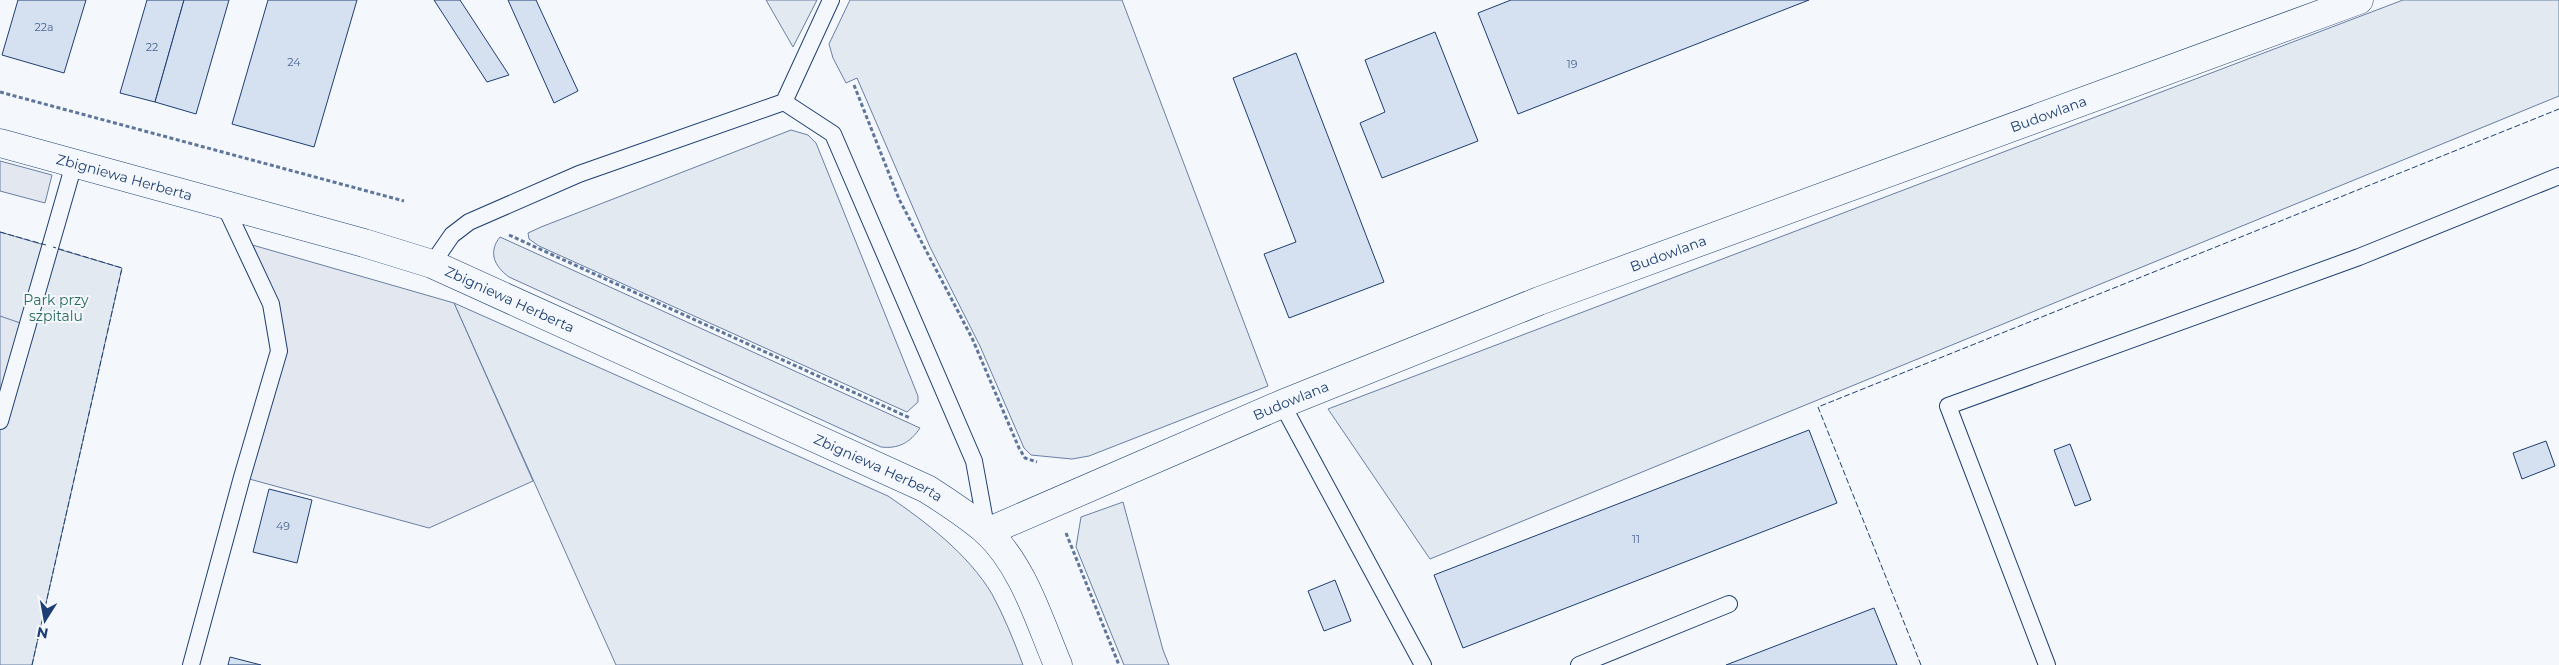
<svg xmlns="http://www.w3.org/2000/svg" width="2559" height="665" font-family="Montserrat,sans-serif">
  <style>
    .green { fill: #e3e9f0; stroke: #687fa3 }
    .parking { fill: #e3e8f0; stroke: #687fa3 }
    .building { fill: #d5e0f0; stroke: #1d3f73 }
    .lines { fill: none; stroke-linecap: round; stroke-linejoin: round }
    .service-casing { stroke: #1d3f73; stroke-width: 18 }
    .minor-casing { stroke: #1d3f73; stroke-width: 29 }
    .tertiary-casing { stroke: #1d3f73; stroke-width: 29 }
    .path { stroke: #5e769c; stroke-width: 3; stroke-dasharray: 4 2.5; stroke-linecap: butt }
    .service { stroke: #f4f7fb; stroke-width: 16 }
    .minor { stroke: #f4f7fb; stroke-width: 28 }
    .tertiary { stroke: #f4f7fb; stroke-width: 28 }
    .fence { stroke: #1d3f73; stroke-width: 1; stroke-dasharray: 6 2.5; stroke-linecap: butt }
    .labels { text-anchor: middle; stroke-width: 4; stroke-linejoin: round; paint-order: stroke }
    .number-label { font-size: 11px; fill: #4b6792 }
    .street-label { font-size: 14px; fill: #1d3f73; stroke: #f4f7fb }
    .park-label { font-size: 14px; fill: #2c6c60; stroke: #f4f7fb }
  </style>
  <rect width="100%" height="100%" fill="#f4f7fb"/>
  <g class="green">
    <path d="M 766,0 L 817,0 L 793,47 Z"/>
    <path d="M 850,0 L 1122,0 L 1268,386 L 1089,456 L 1072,459 L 1031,455 L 1024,448 L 980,346 L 930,247 L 857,78 L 846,83 L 833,58 L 829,44 Z"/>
    <path d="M 2403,0 L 2559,0 L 2559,96 L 1430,559 L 1328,409 Z"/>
    <path d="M 791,130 L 808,135 L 816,143 L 918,396 L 918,402 L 907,412 L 539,246 L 529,239 L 528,233 L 541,227 Z"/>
    <path d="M 0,232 L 122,268 L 32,665 L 0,665 Z"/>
    <path d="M 500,237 L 920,428 C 910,443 898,449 881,447 L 509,277 C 494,266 488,252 500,237 Z"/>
    <path d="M 454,303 L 888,496 C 926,522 968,554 992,594 C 1004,616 1014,641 1023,665 L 616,665 Z"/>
    <path d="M 1123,502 L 1163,650 L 1169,665 L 1124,665 L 1076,547 L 1081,517 Z"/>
  </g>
  <g class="parking">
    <path d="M 0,161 L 52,175 L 45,203 L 0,191 Z"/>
    <path d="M 242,242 L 454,303 L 533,481 L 429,528 L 242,477 L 279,351 Z"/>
    <path d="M 0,316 L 26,325 L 0,413 Z"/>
  </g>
  <g class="building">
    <path d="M 18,0 L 86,0 L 64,73 L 2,55 Z"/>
    <path d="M 147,0 L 184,0 L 155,102 L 120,93 Z"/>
    <path d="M 184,0 L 229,0 L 196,114 L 155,102 Z"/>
    <path d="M 268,0 L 357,0 L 314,147 L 232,124 Z"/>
    <path d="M 434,0 L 460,0 L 509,75 L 487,82 Z"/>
    <path d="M 508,0 L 536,0 L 578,91 L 554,103 Z"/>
    <path d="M 1511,0 L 1809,0 L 1518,114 L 1478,13 Z"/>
    <path d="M 1435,32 L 1478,141 L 1382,178 L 1360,123 L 1385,112 L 1365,60 Z"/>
    <path d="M 1296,53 L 1384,282 L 1289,318 L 1264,254 L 1296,242 L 1233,78 Z"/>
    <path d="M 1809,430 L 1837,503 L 1463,648 L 1434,575 Z"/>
    <path d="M 2546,441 L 2555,466 L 2522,479 L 2513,453 Z"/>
    <path d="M 2070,444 L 2091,500 L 2075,506 L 2054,450 Z"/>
    <path d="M 269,489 L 312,500 L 297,563 L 253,552 Z"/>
    <path d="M 1335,580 L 1351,621 L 1324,631 L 1308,591 Z"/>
    <path d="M 1874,608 L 1897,665 L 1726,665 Z"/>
    <path d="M 230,657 L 261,665 L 228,665 Z"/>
  </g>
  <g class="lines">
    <g class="service-casing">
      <g id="service">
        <path d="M 784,102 L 833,134 L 974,461 L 987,532"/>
        <path d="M 432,264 L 452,235 L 469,222 L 579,174 L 784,102 L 831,0"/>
        <path d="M 1282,404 L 1423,665"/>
        <path d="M 0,421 L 74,164"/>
        <path d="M 191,665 L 242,477 L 279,351 L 271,304 L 225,206"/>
        <path d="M 1579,665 L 1729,604"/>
        <path d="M 2047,665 L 1948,406 L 2359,257 L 2559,176"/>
      </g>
    </g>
    <g class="minor-casing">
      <g id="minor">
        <path id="s1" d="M 987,532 L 1282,404 L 1539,301 L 2359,0"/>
      </g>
    </g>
    <g class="tertiary-casing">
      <g id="tertiary">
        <path id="s2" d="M 0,143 L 364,243 L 432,264 L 927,489 C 947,502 968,515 986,531 C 1023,565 1039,620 1058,665"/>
      </g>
    </g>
    <g class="path">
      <path d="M 854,85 L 899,199 L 972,338 L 1019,448 L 1025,458 L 1037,462"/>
      <path d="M 0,92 L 404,201"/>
      <path d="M 509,235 L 910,418"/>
      <path d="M 1066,533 L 1119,665"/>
    </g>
    <use href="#service" class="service"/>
    <use href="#minor" class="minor"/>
    <use href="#tertiary" class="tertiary"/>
    <g class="fence">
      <path d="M 0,232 L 46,245"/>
      <path d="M 32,665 L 122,268 L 53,247"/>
      <path d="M 1921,665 L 1818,407 L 2559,109"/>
    </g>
  </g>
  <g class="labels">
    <g class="number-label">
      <text x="44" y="31">22a</text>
      <text x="152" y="51">22</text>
      <text x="294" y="66">24</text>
      <text x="1572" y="68">19</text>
      <text x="283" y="530">49</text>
      <text x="1636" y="543">11</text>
    </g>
    <g class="street-label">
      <text dy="5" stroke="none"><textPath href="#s1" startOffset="1141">Budowlana</textPath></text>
      <text dy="5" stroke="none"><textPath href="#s2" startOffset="129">Zbigniewa Herberta</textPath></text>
      <text dy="5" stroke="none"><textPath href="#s1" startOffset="736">Budowlana</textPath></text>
      <text dy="5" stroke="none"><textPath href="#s2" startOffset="534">Zbigniewa Herberta</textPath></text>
      <text dy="5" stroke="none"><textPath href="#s1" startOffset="331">Budowlana</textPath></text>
      <text dy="5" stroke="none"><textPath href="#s2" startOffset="939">Zbigniewa Herberta</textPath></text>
    </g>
    <g class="park-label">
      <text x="56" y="305">Park przy<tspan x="56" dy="16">szpitalu</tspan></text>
    </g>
  </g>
  <g transform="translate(45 620) rotate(191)" stroke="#f4f7fb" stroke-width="4" paint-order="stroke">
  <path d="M0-4L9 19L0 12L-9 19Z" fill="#1d3f73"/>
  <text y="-8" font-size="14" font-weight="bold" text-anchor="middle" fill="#1d3f73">N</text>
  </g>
</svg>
